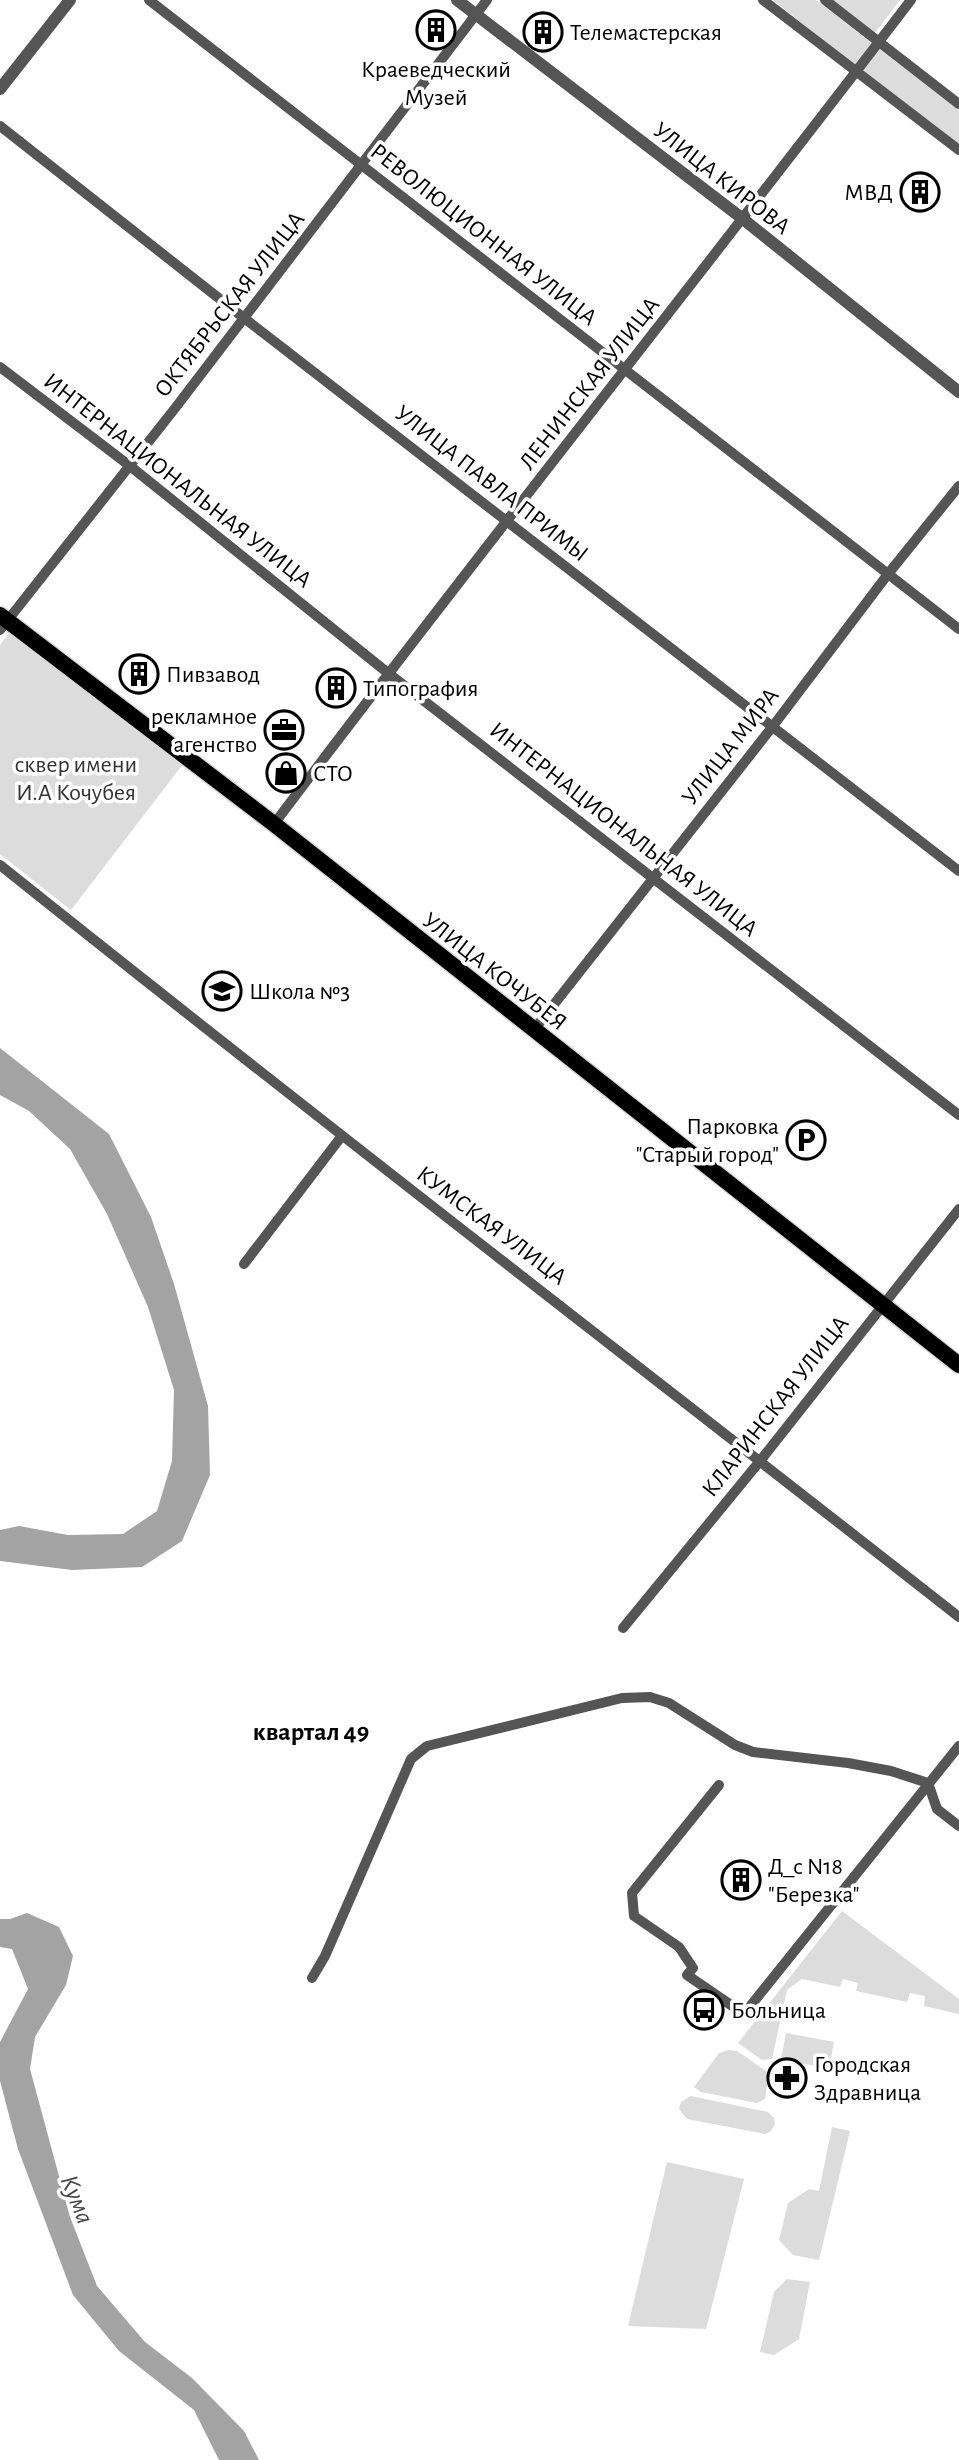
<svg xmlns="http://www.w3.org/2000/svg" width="959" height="2460" font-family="'Alegreya Sans',sans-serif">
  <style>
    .green { fill: #dcdcdc }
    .water { fill: #a3a3a3 }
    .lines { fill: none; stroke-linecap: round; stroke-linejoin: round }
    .primary-casing { stroke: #dbdbdb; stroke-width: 19 }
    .minor { stroke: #555; stroke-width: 10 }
    .tertiary { stroke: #555; stroke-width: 12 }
    .primary { stroke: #000; stroke-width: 16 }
    .labels { text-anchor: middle; stroke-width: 7; stroke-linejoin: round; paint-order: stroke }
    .poi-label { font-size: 24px; fill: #000; stroke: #fff; text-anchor: start }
    .street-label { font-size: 24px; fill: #000; stroke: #fff }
    .park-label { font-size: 24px; fill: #333; stroke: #fff }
    .neighbourhood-label { font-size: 26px; font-weight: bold; fill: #000; stroke: #fff }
    .water-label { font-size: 26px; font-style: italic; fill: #444; stroke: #fff }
  </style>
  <rect width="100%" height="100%" fill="#fff"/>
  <g class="green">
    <path d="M 773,0 L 816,0 L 874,45 L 857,67 Z"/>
    <path d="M 831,0 L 900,0 L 875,33 Z"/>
    <path d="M 879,49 L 959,110 L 959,145 L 862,71 Z"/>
    <path d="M 10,632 L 183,764 L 71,910 L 0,854 L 0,645 Z"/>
    <path d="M 842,1911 L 959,1999 L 959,2014 L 924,2006 L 925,1996 L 910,1993 L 907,2002 L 856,1991 L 858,1983 L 843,1979 L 840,1987 L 802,1979 L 787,1990 L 772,2059 L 762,2060 L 738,2043 Z"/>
    <path d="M 786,2033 L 834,2042 L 829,2069 L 781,2059 Z"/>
    <path d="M 728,2050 L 737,2051 L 769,2073 L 765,2099 L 757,2103 L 701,2092 L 694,2087 L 719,2053 Z"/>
    <path d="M 691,2096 L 768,2112 L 774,2118 L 775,2124 L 771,2131 L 765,2134 L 687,2119 L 679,2109 L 681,2102 Z"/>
    <path d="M 832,2127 L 850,2131 L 819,2260 L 793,2255 L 779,2240 L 788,2203 L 809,2189 L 819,2191 Z"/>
    <path d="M 667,2162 L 744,2179 L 706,2329 L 628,2326 Z"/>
    <path d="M 787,2279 L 810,2282 L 799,2339 L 774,2355 L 760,2352 L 774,2292 Z"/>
  </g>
  <g class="water">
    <path d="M 0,1048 L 109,1134 L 151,1217 L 174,1284 L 208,1406 L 210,1475 L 182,1541 L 142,1567 L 72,1570 L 0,1561 L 0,1530 L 19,1526 L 68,1535 L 123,1534 L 157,1511 L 172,1461 L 174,1390 L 148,1307 L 107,1214 L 70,1149 L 29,1111 L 0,1095 Z"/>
    <path d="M 27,1913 L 59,1927 L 73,1956 L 66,1985 L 35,2037 L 30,2069 L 70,2217 L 97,2286 L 145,2342 L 192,2378 L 244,2431 L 259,2460 L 219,2460 L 194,2410 L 119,2351 L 73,2295 L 18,2149 L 0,2081 L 0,2042 L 28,1989 L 12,1949 L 0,1947 L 0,1919 L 10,1919 Z"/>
  </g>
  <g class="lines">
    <g class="primary-casing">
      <path id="primary" d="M 0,615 L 274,824 L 959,1365"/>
    </g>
    <g class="minor">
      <path d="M 149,0 L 959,629"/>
      <path d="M 763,0 L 959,150"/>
      <path d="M 825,0 L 959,104"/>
      <path d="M 0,126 L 244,318 L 959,871"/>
      <path d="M 0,367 L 130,466 L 388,673 L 959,1115"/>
      <path d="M 0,630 L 176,407 L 487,0"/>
      <path d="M 274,824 C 483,547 700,276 911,0"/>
      <path d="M 0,865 C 317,1119 639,1366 959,1617"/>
      <path d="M 533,1031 L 773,726 L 888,574 L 959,486"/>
      <path d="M 244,1264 L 341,1137"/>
      <path d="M 623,1628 L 760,1461 L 959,1209"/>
      <path d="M 719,1785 L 632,1893 L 634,1916 L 679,1947 L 693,1968 L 687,1975 L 744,2014 L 959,1746"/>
      <path d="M 312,1978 L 325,1956 L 411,1759 L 427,1746 L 622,1698 L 650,1697 L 669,1703 L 735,1745 L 753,1752 L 848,1763 L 891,1771 L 928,1783 L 937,1809 L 959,1826"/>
    </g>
    <g class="tertiary">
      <path d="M 457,0 L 743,219 L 959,392"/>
      <path d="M 0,89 L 70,0"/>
    </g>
    <use href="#primary" class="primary"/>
  </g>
  <defs>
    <g id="building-ring" transform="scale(2.0125)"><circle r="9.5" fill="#fff" stroke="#000" stroke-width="1.5"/><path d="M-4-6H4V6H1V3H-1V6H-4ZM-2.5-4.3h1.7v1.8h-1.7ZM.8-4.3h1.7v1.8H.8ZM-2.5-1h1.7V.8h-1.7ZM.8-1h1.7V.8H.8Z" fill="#000"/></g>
    <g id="office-ring" transform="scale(2.0125)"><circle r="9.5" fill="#fff" stroke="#000" stroke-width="1.5"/><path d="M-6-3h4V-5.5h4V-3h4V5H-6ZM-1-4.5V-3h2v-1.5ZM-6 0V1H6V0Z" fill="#000"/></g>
    <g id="shop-ring" transform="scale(2.0125)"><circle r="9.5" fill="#fff" stroke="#000" stroke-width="1.5"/><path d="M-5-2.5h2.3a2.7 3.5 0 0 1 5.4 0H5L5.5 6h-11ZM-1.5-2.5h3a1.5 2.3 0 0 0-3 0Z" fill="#000"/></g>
    <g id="school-ring" transform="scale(2.0125)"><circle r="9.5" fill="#fff" stroke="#000" stroke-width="1.5"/><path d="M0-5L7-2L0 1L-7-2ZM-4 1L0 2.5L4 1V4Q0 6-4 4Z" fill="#000"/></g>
    <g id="parking-ring" transform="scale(2.0125)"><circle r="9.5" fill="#fff" stroke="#000" stroke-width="1.5"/><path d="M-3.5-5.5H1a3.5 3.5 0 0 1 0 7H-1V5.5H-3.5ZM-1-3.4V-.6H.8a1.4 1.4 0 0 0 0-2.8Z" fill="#000"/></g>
    <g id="bus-ring" transform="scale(2.0125)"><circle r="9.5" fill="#fff" stroke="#000" stroke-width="1.5"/><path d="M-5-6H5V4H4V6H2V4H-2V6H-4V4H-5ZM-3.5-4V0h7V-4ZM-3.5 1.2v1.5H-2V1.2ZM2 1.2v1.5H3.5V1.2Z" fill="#000"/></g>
    <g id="pharmacy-ring" transform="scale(2.0125)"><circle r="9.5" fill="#fff" stroke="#000" stroke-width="1.5"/><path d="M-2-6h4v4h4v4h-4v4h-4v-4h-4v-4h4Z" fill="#000"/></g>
  </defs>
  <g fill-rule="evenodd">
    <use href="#building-ring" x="436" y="30"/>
    <use href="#building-ring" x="543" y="32"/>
    <use href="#building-ring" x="920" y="192"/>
    <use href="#building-ring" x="139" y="674"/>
    <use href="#building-ring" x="336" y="688"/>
    <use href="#office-ring" x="284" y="730"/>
    <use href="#shop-ring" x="286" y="773"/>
    <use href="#school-ring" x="222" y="991"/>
    <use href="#parking-ring" x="806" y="1140"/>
    <use href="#building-ring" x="741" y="1880"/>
    <use href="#bus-ring" x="704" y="2010"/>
    <use href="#pharmacy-ring" x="787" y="2078"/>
  </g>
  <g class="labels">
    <g class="poi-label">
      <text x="570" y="40">Телемастерская</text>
      <text x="436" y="77" text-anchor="middle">Краеведческий<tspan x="436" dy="28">Музей</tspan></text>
      <text x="893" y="200" text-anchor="end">МВД</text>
      <text x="166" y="682">Пивзавод</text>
      <text x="363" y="696">Типография</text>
      <text x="257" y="724" text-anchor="end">рекламное<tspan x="257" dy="28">агенство</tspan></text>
      <text x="313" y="781">СТО</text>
      <text x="249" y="999">Школа №3</text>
      <text x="779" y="1134" text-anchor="end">Парковка<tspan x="779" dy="28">"Старый город"</tspan></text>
      <text x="768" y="1874">Д_с N18<tspan x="768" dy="28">"Березка"</tspan></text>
      <text x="731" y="2018">Больница</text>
      <text x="814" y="2072">Городская<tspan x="814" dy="28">Здравница</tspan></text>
    </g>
    <g class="street-label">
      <text transform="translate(722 178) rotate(38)" y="8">УЛИЦА КИРОВА</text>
      <text transform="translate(484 234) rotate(38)" y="8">РЕВОЛЮЦИОННАЯ УЛИЦА</text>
      <text transform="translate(229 304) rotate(-52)" y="8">ОКТЯБРЬСКАЯ УЛИЦА</text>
      <text transform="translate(589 383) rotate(-52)" y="8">ЛЕНИНСКАЯ УЛИЦА</text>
      <text transform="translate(178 480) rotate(38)" y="8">ИНТЕРНАЦИОНАЛЬНАЯ УЛИЦА</text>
      <text transform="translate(492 483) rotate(38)" y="8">УЛИЦА ПАВЛА ПРИМЫ</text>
      <text transform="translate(730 746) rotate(-52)" y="8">УЛИЦА МИРА</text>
      <text transform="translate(624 829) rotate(38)" y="8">ИНТЕРНАЦИОНАЛЬНАЯ УЛИЦА</text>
      <text transform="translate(495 971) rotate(38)" y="8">УЛИЦА КОЧУБЕЯ</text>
      <text transform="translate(492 1225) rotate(37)" y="8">КУМСКАЯ УЛИЦА</text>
      <text transform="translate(775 1406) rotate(-52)" y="8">КЛАРИНСКАЯ УЛИЦА</text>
    </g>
    <g class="park-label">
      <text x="76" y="772">сквер имени<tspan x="76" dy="28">И.А Кочубея</tspan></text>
    </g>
    <g class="neighbourhood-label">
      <text x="311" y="1740">квартал 49</text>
    </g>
    <g class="water-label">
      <text transform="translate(78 2199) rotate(68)" y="9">Кума</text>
    </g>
  </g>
</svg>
